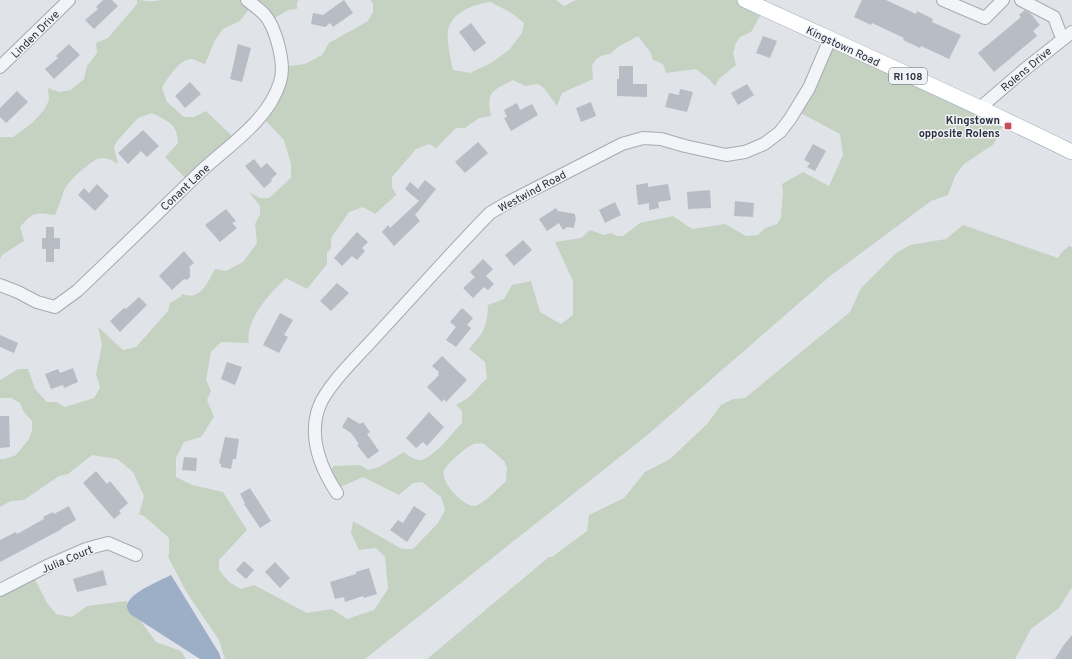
<svg xmlns="http://www.w3.org/2000/svg" width="1072" height="659" font-family="Overpass,sans-serif">
  <style>
    .green { fill: #c5d2c2; fill-rule: evenodd }
    .water { fill: #9dafc7 }
    .building { fill: #b8bcc5 }
    .lines { fill: none; stroke-linecap: round; stroke-linejoin: round }
    .minor-casing { stroke: #a6aab2; stroke-width: 14 }
    .major-casing { stroke: #a0a7b4; stroke-width: 16 }
    .minor { stroke: #f3f4f7; stroke-width: 12 }
    .major { stroke: #fff; stroke-width: 15 }
    .poi-dot { fill: #c74c58; stroke: #f0f2f6; stroke-width: 1.5 }
    .labels { text-anchor: middle; stroke-width: 3; stroke-linejoin: round; paint-order: stroke }
    .shield { fill: #f0f2f6; stroke: #656a76; stroke-width: 1 }
    .shield-label { font-size: 10px; font-weight: bold; fill: #2a303f }
    .street-label { font-size: 11px; fill: #2a303f; stroke: #f0f2f6 }
    .poi-label { font-size: 11px; font-weight: bold; fill: #2a303f; stroke: #f0f2f6; text-anchor: end }
  </style>
  <rect width="100%" height="100%" fill="#e0e3e8"/>
  <g class="green">
    <path d="M 137,0 C 146,0 150,3 159,0 L 299,0 L 297,2 L 297,9 L 288,10 L 268,22 L 252,5 L 240,21 L 223,29 L 215,40 L 205,64 C 201,63 196,60 192,59 C 180,58 167,79 162,88 L 167,102 L 184,117 L 194,117 L 206,111 L 234,138 L 188,181 L 165,157 L 178,143 C 177,123 169,122 152,113 L 138,118 L 117,141 L 114,147 L 118,164 C 112,160 105,156 97,159 C 89,163 62,185 63,195 L 55,215 C 35,212 33,212 20,227 L 24,241 L 2,255 L 0,259 L 0,137 L 13,137 L 32,123 L 44,110 L 49,100 L 48,88 L 60,92 L 71,90 L 84,79 L 87,66 L 97,53 L 96,43 L 108,38 L 137,4 Z"/>
    <path d="M 370,0 L 556,0 L 564,6 L 576,0 L 746,0 L 764,9 L 751,32 L 740,37 L 736,43 L 733,53 L 736,65 L 719,79 L 715,86 L 709,79 L 696,69 L 666,73 L 663,64 L 653,60 L 651,53 L 638,36 L 618,47 L 610,54 L 603,55 L 596,59 L 592,65 L 593,79 L 562,93 L 557,106 L 544,88 L 538,84 L 525,86 L 513,80 C 492,91 486,91 491,116 L 479,118 L 465,128 L 456,128 L 436,148 L 429,144 L 416,149 L 392,177 L 392,187 L 396,195 L 375,214 L 363,207 L 349,212 L 331,238 L 331,248 L 327,253 L 327,264 L 307,289 L 286,278 C 271,292 244,321 249,343 L 221,342 L 211,352 L 206,380 L 211,391 L 207,400 L 214,417 C 209,424 206,430 201,437 L 184,442 L 176,458 L 176,477 L 192,485 L 223,492 L 247,530 L 219,560 L 219,570 L 229,582 L 241,589 L 254,585 L 307,613 L 332,609 L 347,619 L 374,610 L 388,589 L 385,557 L 376,548 L 359,550 L 351,533 L 353,521 L 402,549 L 413,549 L 438,523 L 445,510 L 441,497 L 422,482 L 413,483 L 399,495 L 363,477 L 336,489 L 326,475 L 334,466 L 360,465 L 368,470 L 379,467 L 404,452 C 408,455 415,461 421,460 C 435,457 452,433 462,423 L 462,411 L 456,405 L 468,398 L 487,378 L 485,362 L 469,349 C 484,331 487,329 488,305 L 504,299 L 512,285 L 531,281 L 540,312 L 561,324 L 573,315 L 573,281 L 555,242 L 581,238 L 590,230 L 604,235 L 611,233 L 617,236 L 623,236 L 640,223 L 673,216 L 692,229 L 725,224 L 746,236 L 758,235 L 765,228 L 777,224 L 781,218 L 783,192 L 782,184 L 803,172 L 829,186 L 843,155 L 840,134 L 795,110 L 828,43 L 1004,121 L 994,144 L 964,164 L 955,176 L 948,195 L 931,201 L 829,277 L 645,437 L 365,659 L 225,659 L 219,640 L 187,593 L 168,557 L 169,554 L 169,538 L 144,516 L 139,514 L 144,496 L 133,472 L 117,459 L 92,455 L 68,474 L 59,476 L 24,500 L 11,501 L 0,507 L 0,459 L 5,459 L 16,455 L 29,439 L 32,430 L 32,421 L 23,411 L 20,403 L 11,398 L 0,398 L 0,380 L 18,369 L 28,369 L 35,389 L 47,402 L 56,402 L 65,407 L 94,398 L 100,388 L 96,374 L 102,344 L 98,327 L 123,350 L 136,347 L 168,311 L 170,303 L 180,297 L 182,294 C 201,301 207,283 215,269 L 226,271 L 243,262 L 257,243 L 255,224 L 260,214 L 260,206 L 249,192 L 260,198 L 269,198 L 291,178 L 291,164 L 284,140 L 262,117 L 281,67 L 305,64 L 322,55 L 329,43 L 368,21 L 373,12 L 373,3 ZM 490,2 L 510,12 L 524,23 L 522,33 L 509,50 L 491,63 L 470,73 L 453,70 C 451,60 446,39 448,30 C 453,11 473,5 490,2 ZM 483,443 L 504,461 L 507,468 L 506,481 C 499,487 484,504 475,506 C 464,507 440,482 444,470 C 447,464 468,445 474,444 C 477,443 480,444 483,443 Z"/>
    <path d="M 963,225 L 1058,258 L 1061,253 L 1069,246 L 1072,247 L 1072,587 L 1059,608 L 1031,629 L 1015,659 L 427,659 L 549,557 L 552,557 L 587,531 L 589,515 L 624,498 L 645,472 L 670,459 L 707,424 L 721,405 L 733,399 L 745,398 L 850,312 L 861,288 L 896,253 L 910,245 L 946,239 Z"/>
    <path d="M 32,574 L 47,603 L 56,614 L 72,617 L 87,606 L 126,601 L 156,642 L 181,651 L 186,659 L 0,659 L 0,591 Z"/>
  </g>
  <path class="water" d="M 171,575 L 219,653 L 221,659 L 200,659 L 130,614 C 129,612 128,610 127,608 C 125,594 160,581 171,575 Z"/>
  <g class="building">
    <path d="M 103,0 L 112,0 L 118,6 L 94,29 L 85,20 L 98,9 L 96,7 Z"/>
    <path d="M 344,0 L 353,13 L 333,27 L 330,23 L 325,27 L 311,24 L 313,13 L 323,15 Z"/>
    <path d="M 862,0 L 886,0 L 916,14 L 917,11 L 933,19 L 932,22 L 961,35 L 949,59 L 921,46 L 920,48 L 903,40 L 904,38 L 872,23 L 871,25 L 854,17 Z"/>
    <path d="M 1025,10 L 1031,14 L 1040,25 L 1033,31 L 1037,36 L 994,72 L 978,53 L 1021,17 L 1019,15 Z"/>
    <path d="M 471,23 L 486,43 L 474,52 L 459,32 Z"/>
    <path d="M 763,36 L 777,41 L 770,58 L 756,53 Z"/>
    <path d="M 69,44 L 80,55 L 54,79 L 45,69 L 58,58 L 56,56 Z"/>
    <path d="M 238,44 L 251,48 L 242,82 L 230,79 Z"/>
    <path d="M 619,66 L 633,66 L 633,84 L 647,84 L 647,97 L 617,96 L 617,79 L 619,79 Z"/>
    <path d="M 190,82 L 201,94 L 185,108 L 175,96 Z"/>
    <path d="M 747,84 L 754,95 L 738,105 L 731,93 Z"/>
    <path d="M 680,89 L 693,92 L 687,112 L 665,107 L 669,93 L 679,95 Z"/>
    <path d="M 17,91 L 28,102 L 6,123 L 0,117 L 0,108 Z"/>
    <path d="M 591,102 L 596,116 L 581,122 L 576,108 Z"/>
    <path d="M 517,103 L 520,110 L 532,104 L 538,115 L 511,131 L 504,118 L 507,117 L 504,110 Z"/>
    <path d="M 143,130 L 159,146 L 147,157 L 141,151 L 128,164 L 118,153 Z"/>
    <path d="M 478,142 L 488,153 L 465,173 L 455,162 Z"/>
    <path d="M 813,144 L 826,151 L 815,171 L 807,167 L 810,163 L 804,160 Z"/>
    <path d="M 254,159 L 261,168 L 267,163 L 277,174 L 271,179 L 272,181 L 264,188 L 245,166 Z"/>
    <path d="M 425,180 L 436,189 L 415,215 L 420,221 L 394,246 L 382,232 L 388,225 L 390,228 L 419,201 L 405,189 L 410,182 L 418,189 Z"/>
    <path d="M 648,183 L 648,187 L 668,184 L 671,200 L 658,202 L 659,208 L 649,210 L 649,203 L 638,205 L 636,185 Z"/>
    <path d="M 97,184 L 109,196 L 95,211 L 78,195 L 84,188 L 89,193 Z"/>
    <path d="M 710,190 L 711,208 L 688,209 L 687,192 Z"/>
    <path d="M 735,201 L 754,203 L 753,217 L 734,216 Z"/>
    <path d="M 615,202 L 621,215 L 605,223 L 599,210 Z"/>
    <path d="M 556,208 L 558,211 L 575,214 L 575,217 L 576,217 L 574,228 L 567,227 L 563,230 L 559,223 L 547,231 L 539,219 Z"/>
    <path d="M 226,209 L 236,221 L 232,223 L 237,228 L 220,242 L 205,225 Z"/>
    <path d="M 46,227 L 54,227 L 54,238 L 60,238 L 60,249 L 54,249 L 54,262 L 46,262 L 46,249 L 42,249 L 42,238 L 46,238 Z"/>
    <path d="M 357,232 L 368,242 L 362,248 L 365,251 L 357,260 L 352,256 L 342,266 L 334,258 Z"/>
    <path d="M 523,240 L 532,250 L 514,266 L 505,255 Z"/>
    <path d="M 184,251 L 194,263 L 189,267 L 190,269 L 190,277 L 187,280 L 184,279 L 172,290 L 159,276 Z"/>
    <path d="M 483,259 L 493,269 L 486,276 L 494,284 L 488,290 L 484,287 L 473,298 L 463,288 L 475,277 L 470,272 Z"/>
    <path d="M 337,283 L 349,293 L 331,311 L 320,301 Z"/>
    <path d="M 139,297 L 147,305 L 120,332 L 110,321 L 124,308 L 126,309 Z"/>
    <path d="M 462,308 L 473,318 L 467,325 L 471,328 L 456,347 L 446,340 L 456,327 L 450,322 Z"/>
    <path d="M 280,313 L 293,320 L 284,335 L 288,337 L 279,353 L 263,345 Z"/>
    <path d="M 0,335 L 18,343 L 14,353 L 0,347 Z"/>
    <path d="M 442,356 L 467,380 L 446,402 L 444,399 L 442,402 L 427,387 L 439,375 L 438,374 L 439,372 L 432,366 Z"/>
    <path d="M 227,362 L 242,367 L 235,385 L 221,379 Z"/>
    <path d="M 73,368 L 78,382 L 64,388 L 63,385 L 51,389 L 45,374 L 58,369 L 60,373 Z"/>
    <path d="M 429,412 L 444,427 L 427,446 L 423,442 L 416,448 L 406,438 Z"/>
    <path d="M 0,416 L 9,416 L 10,447 L 0,448 Z"/>
    <path d="M 348,417 L 360,424 L 363,422 L 370,432 L 367,434 L 379,451 L 368,459 L 357,445 L 359,444 L 351,433 L 342,427 Z"/>
    <path d="M 225,437 L 239,439 L 236,459 L 233,459 L 231,469 L 221,467 L 221,464 L 219,463 Z"/>
    <path d="M 184,457 L 197,458 L 196,471 L 182,470 Z"/>
    <path d="M 96,471 L 107,484 L 110,481 L 128,503 L 119,511 L 121,513 L 114,519 L 83,483 Z"/>
    <path d="M 250,488 L 271,521 L 260,528 L 244,504 L 245,503 L 240,494 Z"/>
    <path d="M 69,506 L 76,520 L 62,528 L 62,529 L 0,562 L 0,540 L 16,532 L 17,534 L 44,519 L 43,517 L 53,512 L 54,514 Z"/>
    <path d="M 414,506 L 426,514 L 407,542 L 390,530 L 398,520 L 403,523 Z"/>
    <path d="M 244,561 L 254,570 L 246,579 L 236,570 Z"/>
    <path d="M 275,562 L 290,578 L 280,588 L 265,572 Z"/>
    <path d="M 369,568 L 377,594 L 364,598 L 363,596 L 345,602 L 344,597 L 335,599 L 330,582 L 356,574 L 356,572 Z"/>
    <path d="M 103,570 L 107,585 L 77,592 L 73,579 Z"/>
    <path d="M 1072,635 L 1072,659 L 1055,659 L 1063,646 Z"/>
  </g>
  <g class="lines">
    <g class="minor-casing">
      <g id="minor">
        <path d="M 943,0 L 985,18 L 1003,0"/>
        <path d="M 1021,0 L 1054,17 L 1060,33 L 1064,38"/>
        <path d="M 0,67 L 69,0"/>
        <path d="M 981,107 L 1024,70 L 1072,32"/>
        <path d="M 0,285 L 18,292 L 37,302 L 55,307 L 77,291 C 117,253 157,214 197,175 C 226,147 268,122 280,82 C 286,65 276,27 264,14 C 259,9 253,5 247,0"/>
        <path d="M 337,493 C 320,467 308,437 319,407 C 327,385 360,354 376,336 C 414,295 451,253 490,213 L 507,203 L 622,144 L 643,138 L 661,139 L 685,146 L 726,155 L 745,152 L 764,144 L 780,132 L 790,119 L 809,88 L 830,39"/>
        <path d="M 0,590 L 47,566 L 86,549 L 108,543 L 136,555"/>
      </g>
    </g>
    <g class="major-casing">
      <path id="major" d="M 745,0 C 854,50 964,99 1072,152"/>
    </g>
    <use href="#minor" class="minor"/>
    <use href="#major" class="major"/>
  </g>
  <rect class="poi-dot" x="1004" y="122" width="8" height="8" rx="2"/>
  <g class="labels">
    <rect class="shield" x="889" y="68" width="38" height="16" rx="3"/>
    <g class="shield-label">
      <text x="908" y="80">RI 108</text>
    </g>
    <g class="street-label">
      <text transform="translate(35 34) rotate(-45)" y="4">Linden Drive</text>
      <text transform="translate(843 46) rotate(25)" y="4">Kingstown Road</text>
      <text transform="translate(1026 69) rotate(-40)" y="4">Rolens Drive</text>
      <text transform="translate(185 187) rotate(-43)" y="4">Conant Lane</text>
      <text transform="translate(532 191) rotate(-28)" y="4">Westwind Road</text>
      <text transform="translate(67 559) rotate(-23)" y="4">Julia Court</text>
    </g>
    <g class="poi-label">
      <text x="1000" y="124">Kingstown<tspan x="1000" dy="13">opposite Rolens</tspan></text>
    </g>
  </g>
</svg>
